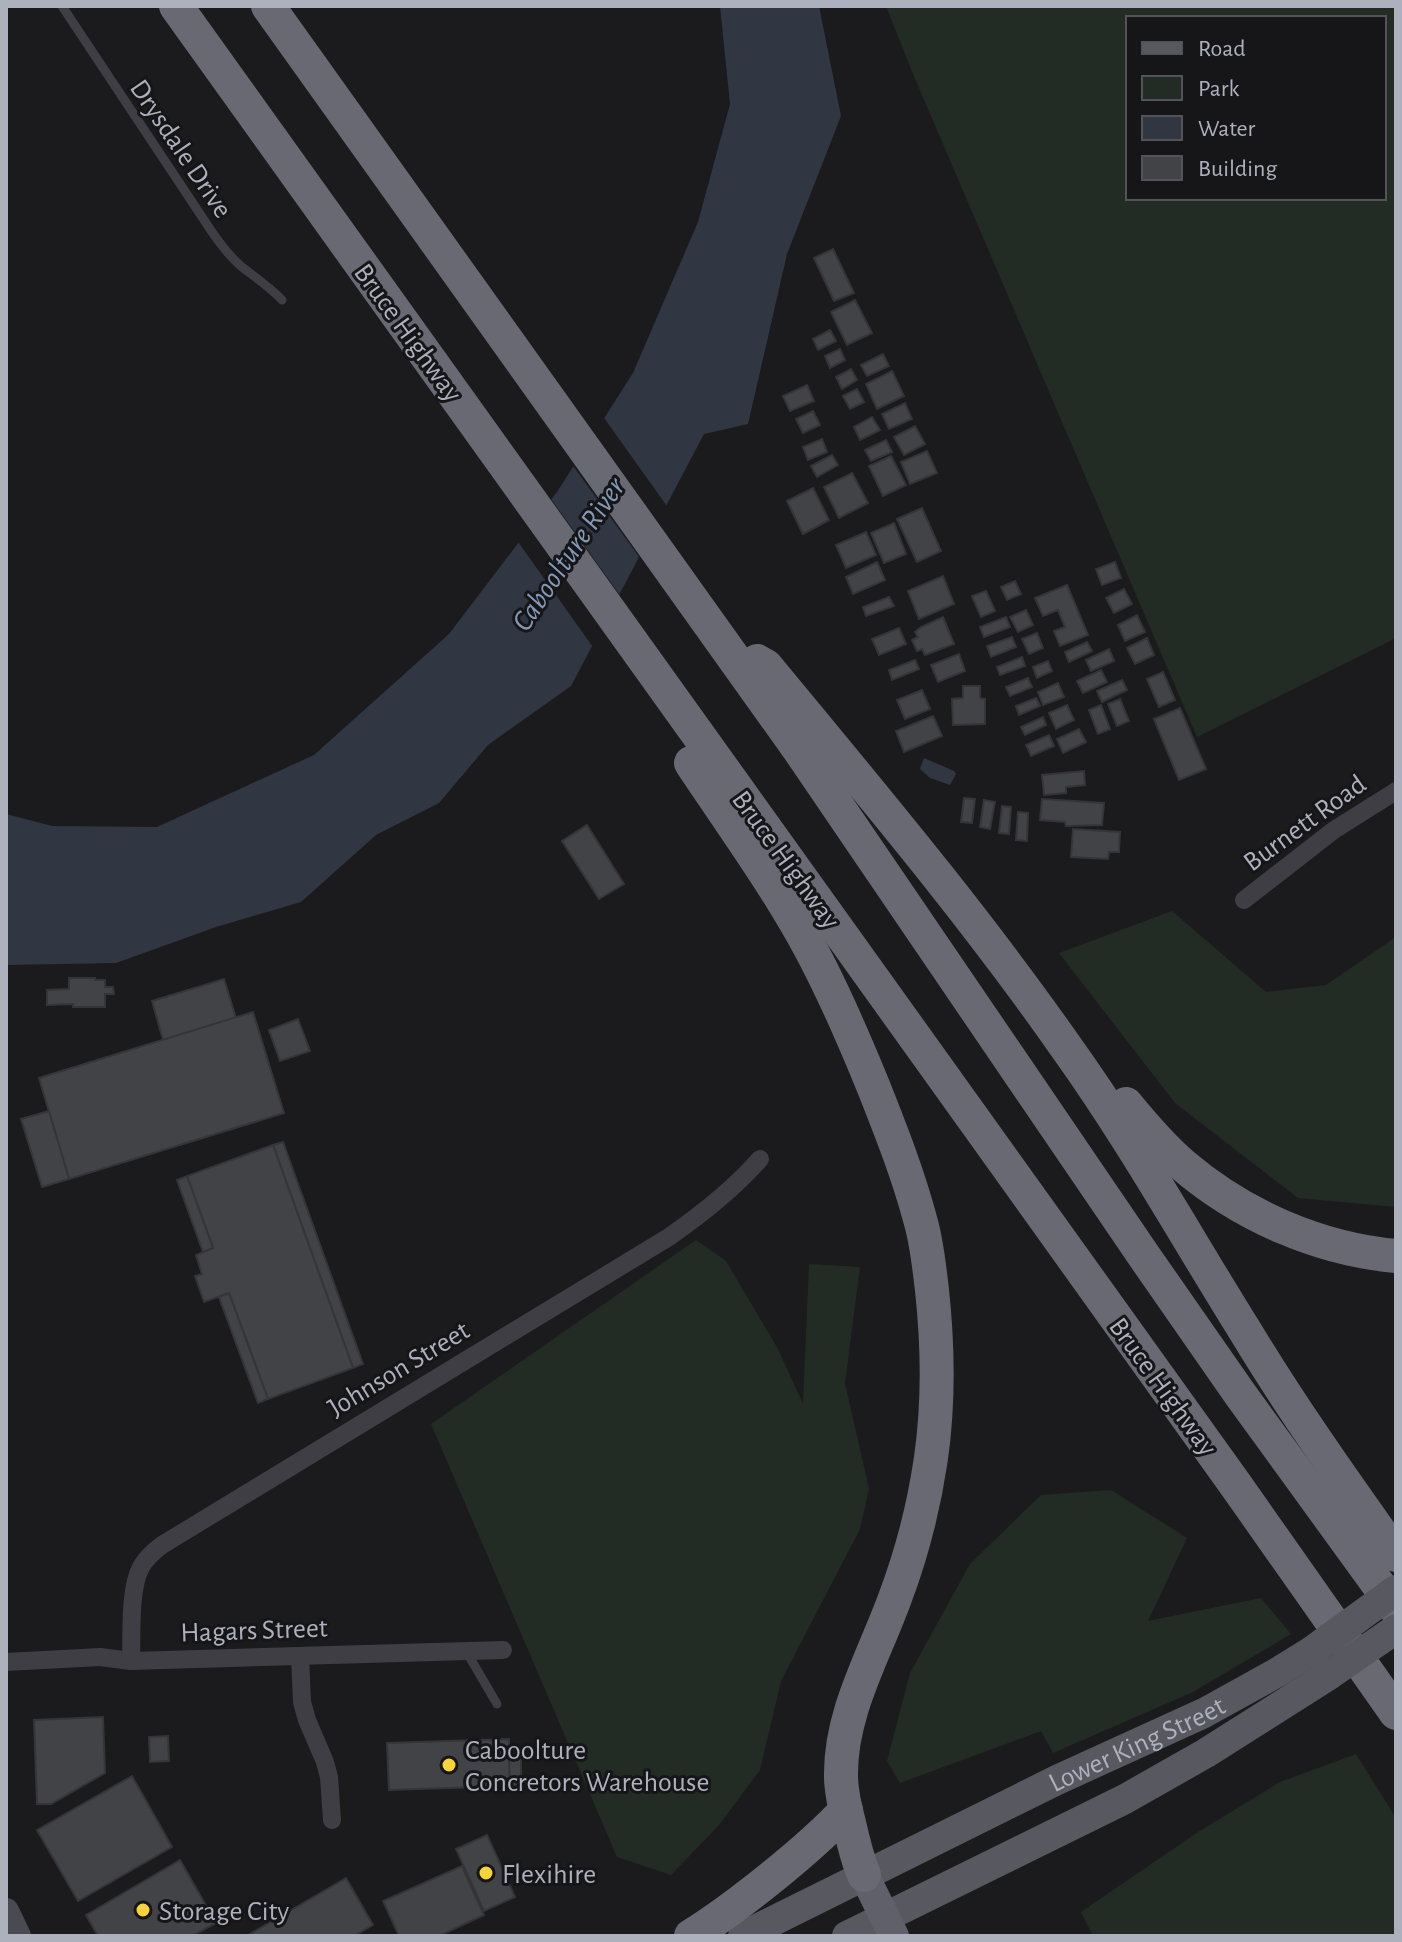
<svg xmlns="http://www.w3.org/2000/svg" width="1402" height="1942" font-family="'Alegreya Sans',sans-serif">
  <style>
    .green { fill: #222c25; fill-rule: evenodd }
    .water { fill: #303742 }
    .pier { fill: #1b1b1d }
    .building { fill: #424347; stroke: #353539; stroke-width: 2 }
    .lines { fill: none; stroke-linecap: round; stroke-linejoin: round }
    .service { stroke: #3e3e44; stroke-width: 9 }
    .minor { stroke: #3e3e44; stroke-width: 18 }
    .secondary { stroke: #4a4a52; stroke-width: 26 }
    .primary { stroke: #585861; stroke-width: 30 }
    .trunk { stroke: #60606a; stroke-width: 30 }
    .motorway { stroke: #686973; stroke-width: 34 }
    .primary-bridge { stroke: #585861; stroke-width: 30 }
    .poi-dot { fill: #f6d33a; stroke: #161618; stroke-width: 3 }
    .labels { text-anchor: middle; stroke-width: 6; stroke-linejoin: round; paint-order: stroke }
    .street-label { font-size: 28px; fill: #adb0bd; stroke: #161618 }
    .poi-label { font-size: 28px; fill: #adb0bd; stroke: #161618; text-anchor: start }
    .water-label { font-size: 30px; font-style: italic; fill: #8498b8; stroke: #161618 }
  </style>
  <rect width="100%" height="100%" fill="#1b1b1d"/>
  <g class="green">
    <path d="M 886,6 L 1396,6 L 1396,638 L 1197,737 L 913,74 ZM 1128,18 L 1384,18 L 1384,198 L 1128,198 Z"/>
    <path d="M 1172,911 L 1266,992 L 1326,985 L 1396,937 L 1396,1207 L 1298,1198 L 1175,1103 L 1059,953 Z"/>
    <path d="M 696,1240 L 726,1261 L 778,1349 L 803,1404 L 809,1264 L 860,1267 L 845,1383 L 869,1489 L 860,1529 L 781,1681 L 760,1770 L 719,1825 L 671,1875 L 617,1857 L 431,1424 Z"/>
    <path d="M 1111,1490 L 1187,1538 L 1148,1621 L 1261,1598 L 1291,1634 L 1193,1692 L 1053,1753 L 1041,1731 L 900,1783 L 887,1761 L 910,1673 L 970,1564 L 1041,1495 Z"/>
    <path d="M 1356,1754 L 1396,1818 L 1396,1936 L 1093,1936 L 1081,1912 L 1198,1832 L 1280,1782 Z"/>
  </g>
  <g class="water">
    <path d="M 720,6 L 819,6 L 841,116 L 787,254 L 748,424 L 704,434 L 571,686 L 488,745 L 439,803 L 376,835 L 301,902 L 216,927 L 116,963 L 6,965 L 6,814 L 52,826 L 157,827 L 314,755 L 449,634 L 557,492 L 633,373 L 698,222 L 730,104 Z"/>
    <path d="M 924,758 L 954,771 L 956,774 L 950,785 L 930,778 L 920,769 Z"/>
  </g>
  <g class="pier">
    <path d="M 602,415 L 669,509 L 642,561 L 571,463 Z"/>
    <path d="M 549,496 L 622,598 L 595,650 L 516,539 Z"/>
  </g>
  <g class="building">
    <path d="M 833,249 L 854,293 L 834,301 L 814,258 Z"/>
    <path d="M 855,300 L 872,333 L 847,345 L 831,312 Z"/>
    <path d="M 830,330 L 836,341 L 818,350 L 813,339 Z"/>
    <path d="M 840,349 L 845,360 L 830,368 L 825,356 Z"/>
    <path d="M 883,354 L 889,366 L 867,376 L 861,365 Z"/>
    <path d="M 851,369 L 857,380 L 842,389 L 836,377 Z"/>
    <path d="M 892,371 L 904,396 L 877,409 L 866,384 Z"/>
    <path d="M 807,385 L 814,401 L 790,411 L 783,396 Z"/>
    <path d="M 857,389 L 864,402 L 850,409 L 843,396 Z"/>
    <path d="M 905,403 L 912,419 L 889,429 L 882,414 Z"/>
    <path d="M 813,411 L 820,425 L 803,433 L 796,419 Z"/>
    <path d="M 872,417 L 880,430 L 860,440 L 854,427 Z"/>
    <path d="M 915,426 L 925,444 L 904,455 L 894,437 Z"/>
    <path d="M 822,439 L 827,452 L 808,460 L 803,447 Z"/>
    <path d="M 886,440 L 892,452 L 871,461 L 865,450 Z"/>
    <path d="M 927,451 L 937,473 L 910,484 L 901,462 Z"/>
    <path d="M 832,455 L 838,465 L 817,477 L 811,466 Z"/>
    <path d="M 891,456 L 906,485 L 883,496 L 869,466 Z"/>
    <path d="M 852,473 L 868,503 L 839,518 L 824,487 Z"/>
    <path d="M 813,488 L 829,520 L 803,534 L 787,501 Z"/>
    <path d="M 922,508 L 941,551 L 917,562 L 897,519 Z"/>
    <path d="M 894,523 L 906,554 L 884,563 L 871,533 Z"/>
    <path d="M 866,532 L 876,555 L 846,568 L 836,545 Z"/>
    <path d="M 877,562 L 885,580 L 853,594 L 846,577 Z"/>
    <path d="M 1115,562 L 1121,578 L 1102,585 L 1096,569 Z"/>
    <path d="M 943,576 L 954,604 L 919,619 L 908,591 Z"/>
    <path d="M 1015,581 L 1021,594 L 1007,600 L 1001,587 Z"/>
    <path d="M 1067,585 L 1088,635 L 1060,646 L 1054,631 L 1065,627 L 1058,610 L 1043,616 L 1035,598 Z"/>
    <path d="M 1124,589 L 1132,604 L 1114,613 L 1106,598 Z"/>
    <path d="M 986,591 L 995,611 L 981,617 L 972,596 Z"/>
    <path d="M 889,597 L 894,606 L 866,616 L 863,607 Z"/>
    <path d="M 1026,610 L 1033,625 L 1018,632 L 1010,617 Z"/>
    <path d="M 1137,615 L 1145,632 L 1125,641 L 1118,625 Z"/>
    <path d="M 943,617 L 954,644 L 925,655 L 922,649 L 917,651 L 912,640 L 918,637 L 915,632 L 921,627 Z"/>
    <path d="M 1006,617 L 1010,627 L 984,637 L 980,627 Z"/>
    <path d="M 899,628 L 906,644 L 879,655 L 872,639 Z"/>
    <path d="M 1037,633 L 1043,648 L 1029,654 L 1022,639 Z"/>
    <path d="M 1012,637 L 1016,647 L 991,657 L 987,646 Z"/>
    <path d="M 1147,638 L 1154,655 L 1135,664 L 1127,648 Z"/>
    <path d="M 1087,642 L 1092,651 L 1069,662 L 1065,652 Z"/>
    <path d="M 1109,649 L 1114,661 L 1091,671 L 1086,660 Z"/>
    <path d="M 959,654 L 965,671 L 938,682 L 931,665 Z"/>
    <path d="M 1022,657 L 1025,666 L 1000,675 L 997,667 Z"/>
    <path d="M 915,660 L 919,669 L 892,680 L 889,670 Z"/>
    <path d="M 1048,661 L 1052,671 L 1037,678 L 1033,667 Z"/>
    <path d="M 1101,670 L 1107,682 L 1083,693 L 1077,681 Z"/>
    <path d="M 1163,672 L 1175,700 L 1159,707 L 1147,679 Z"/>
    <path d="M 1028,678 L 1032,687 L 1010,696 L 1006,687 Z"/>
    <path d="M 1122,680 L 1127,690 L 1102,702 L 1097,691 Z"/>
    <path d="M 1058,683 L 1064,697 L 1043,705 L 1038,692 Z"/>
    <path d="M 963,686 L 980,686 L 980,698 L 985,699 L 985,724 L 953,725 L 952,699 L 963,698 Z"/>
    <path d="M 922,690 L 930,709 L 905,719 L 897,700 Z"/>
    <path d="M 1036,698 L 1040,706 L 1019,715 L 1016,706 Z"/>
    <path d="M 1120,699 L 1129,721 L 1117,726 L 1108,704 Z"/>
    <path d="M 1067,705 L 1074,720 L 1056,729 L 1049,713 Z"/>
    <path d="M 1101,705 L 1110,729 L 1098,734 L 1089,710 Z"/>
    <path d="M 1180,708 L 1206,769 L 1179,780 L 1154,719 Z"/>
    <path d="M 933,716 L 942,736 L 904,752 L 896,731 Z"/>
    <path d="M 1043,717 L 1046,725 L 1025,735 L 1021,727 Z"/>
    <path d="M 1079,729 L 1086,742 L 1063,753 L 1057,739 Z"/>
    <path d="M 1049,735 L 1054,746 L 1031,756 L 1026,745 Z"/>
    <path d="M 1084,771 L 1085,785 L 1066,787 L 1066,793 L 1044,795 L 1042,775 Z"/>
    <path d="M 964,798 L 975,799 L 972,823 L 961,822 Z"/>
    <path d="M 1042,799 L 1104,803 L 1102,825 L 1066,826 L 1065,822 L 1040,820 Z"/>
    <path d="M 984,800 L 995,802 L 990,829 L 980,827 Z"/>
    <path d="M 1002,806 L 1011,807 L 1009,834 L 999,833 Z"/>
    <path d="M 1018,812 L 1028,813 L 1027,841 L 1016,840 Z"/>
    <path d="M 587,825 L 624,884 L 599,899 L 562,841 Z"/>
    <path d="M 1073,829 L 1120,832 L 1119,852 L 1109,852 L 1108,859 L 1071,857 Z"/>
    <path d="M 69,978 L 95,978 L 95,980 L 105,980 L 105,987 L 113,987 L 114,994 L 105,994 L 105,1007 L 73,1007 L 73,1004 L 47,1005 L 47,990 L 69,989 Z"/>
    <path d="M 224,979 L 236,1018 L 163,1040 L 152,1001 Z"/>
    <path d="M 253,1012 L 284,1113 L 69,1179 L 39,1078 Z"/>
    <path d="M 298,1019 L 310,1051 L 280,1061 L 269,1030 Z"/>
    <path d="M 49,1111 L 69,1179 L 42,1187 L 21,1119 Z"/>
    <path d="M 283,1142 L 363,1364 L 353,1368 L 273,1145 Z"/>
    <path d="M 273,1145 L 353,1368 L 268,1399 L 229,1293 L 204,1302 L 195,1276 L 202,1274 L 196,1255 L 213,1248 L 187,1176 Z"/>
    <path d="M 187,1176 L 213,1248 L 203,1252 L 177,1180 Z"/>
    <path d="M 229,1293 L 268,1399 L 258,1403 L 219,1297 Z"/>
    <path d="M 103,1717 L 105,1773 L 51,1804 L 37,1804 L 34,1720 Z"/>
    <path d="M 168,1736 L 169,1761 L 150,1762 L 149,1737 Z"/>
    <path d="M 509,1739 L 510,1786 L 389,1790 L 387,1743 Z"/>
    <path d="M 521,1757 L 521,1785 L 510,1786 L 509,1758 Z"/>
    <path d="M 132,1776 L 172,1847 L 78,1901 L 37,1830 Z"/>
    <path d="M 487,1835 L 515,1897 L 484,1911 L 456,1849 Z"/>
    <path d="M 180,1860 L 216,1923 L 192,1936 L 98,1936 L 86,1915 Z"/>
    <path d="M 462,1866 L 484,1915 L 439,1936 L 399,1936 L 383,1901 Z"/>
    <path d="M 346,1878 L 373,1925 L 354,1936 L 251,1936 L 250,1934 Z"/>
  </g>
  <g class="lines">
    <g class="service">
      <path d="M 62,6 L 212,232 C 221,245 230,257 242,267 C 256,278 270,287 282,300"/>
      <path d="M 466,1651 L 497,1704"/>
    </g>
    <g class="minor">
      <path d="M 1244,900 L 1334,830 L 1396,791"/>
      <path d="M 300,1656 L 302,1702 L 307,1720 L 325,1762 L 329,1777 L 332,1820"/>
      <path d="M 131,1661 C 132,1636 129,1589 141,1567 C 146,1558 154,1551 162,1545 L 669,1237 C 702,1214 733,1190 760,1159"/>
      <path d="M 6,1662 L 100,1657 L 131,1661 L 503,1650"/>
    </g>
    <path class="secondary" d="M 6,1911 L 18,1936"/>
    <g class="primary">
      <path id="s1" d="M 743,1936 L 1057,1780 L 1204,1713 L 1278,1672 L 1312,1651"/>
      <path d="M 847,1936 L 1125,1799 L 1206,1753 L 1329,1675"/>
    </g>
    <path class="trunk" d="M 864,1875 L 894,1936"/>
    <g class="motorway">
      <path d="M 176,6 L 1235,1484 L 1396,1713"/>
      <path d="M 268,6 L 798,748 L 1144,1256 L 1240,1394 L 1396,1609"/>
      <path d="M 757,661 L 766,666 C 869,791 973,914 1066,1047 C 1132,1139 1187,1238 1247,1334 C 1293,1410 1345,1483 1396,1555"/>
      <path d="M 691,763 C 731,823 774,882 809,946 C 834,992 854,1039 874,1088 C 891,1131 908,1174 920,1219 C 927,1242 929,1266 932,1290 C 938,1346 939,1402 931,1458 C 924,1506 912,1553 895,1598 C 874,1656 840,1713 841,1776 C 841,1792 845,1808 849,1823 C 853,1841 857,1858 864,1875"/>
      <path d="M 1126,1104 C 1144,1126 1163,1148 1184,1166 C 1243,1216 1319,1249 1396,1256"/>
      <path d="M 691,1936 C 720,1918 746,1898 772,1877 C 798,1856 823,1835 846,1810"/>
    </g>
    <g class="primary-bridge">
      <path d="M 1312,1651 L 1396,1590"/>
      <path d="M 1329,1675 L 1396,1629"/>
    </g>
  </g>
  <g class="poi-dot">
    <circle cx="449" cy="1765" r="8"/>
    <circle cx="486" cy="1873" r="8"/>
    <circle cx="143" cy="1910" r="8"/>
  </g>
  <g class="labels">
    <g class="street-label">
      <text transform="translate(182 148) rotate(56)" y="10">Drysdale Drive</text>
      <text transform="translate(409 332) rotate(54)" y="10">Bruce Highway</text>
      <text transform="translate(1304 822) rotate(-36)" y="10">Burnett Road</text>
      <text transform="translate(787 859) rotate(54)" y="10">Bruce Highway</text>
      <text transform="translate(398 1368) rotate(-31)" y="10">Johnson Street</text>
      <text transform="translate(1164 1386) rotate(54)" y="10">Bruce Highway</text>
      <text transform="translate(254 1629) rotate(-2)" y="10">Hagars Street</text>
      <text dy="10" stroke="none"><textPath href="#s1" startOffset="438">Lower King Street</textPath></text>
    </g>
    <g class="poi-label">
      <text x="465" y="1759">Caboolture<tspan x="465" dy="32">Concretors Warehouse</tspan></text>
      <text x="502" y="1883">Flexihire</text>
      <text x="159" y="1920">Storage City</text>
    </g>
    <g class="water-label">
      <text transform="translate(568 554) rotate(-56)" y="10">Caboolture River</text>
    </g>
  </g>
  <rect width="1402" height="1942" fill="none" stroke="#adb0bd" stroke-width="16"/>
  <rect x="1126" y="16" width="260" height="184" fill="#161618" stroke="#52545a" stroke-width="2"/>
  <rect x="1142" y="42" width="40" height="12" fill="#585861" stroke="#52545a" stroke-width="2"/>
  <text x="1198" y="56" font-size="24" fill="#adb0bd">Road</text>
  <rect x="1142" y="76" width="40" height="24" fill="#222c25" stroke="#52545a" stroke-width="2"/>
  <text x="1198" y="96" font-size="24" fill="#adb0bd">Park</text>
  <rect x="1142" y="116" width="40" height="24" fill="#303742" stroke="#52545a" stroke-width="2"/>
  <text x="1198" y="136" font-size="24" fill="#adb0bd">Water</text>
  <rect x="1142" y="156" width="40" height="24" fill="#424347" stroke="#52545a" stroke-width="2"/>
  <text x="1198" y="176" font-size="24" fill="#adb0bd">Building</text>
</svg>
